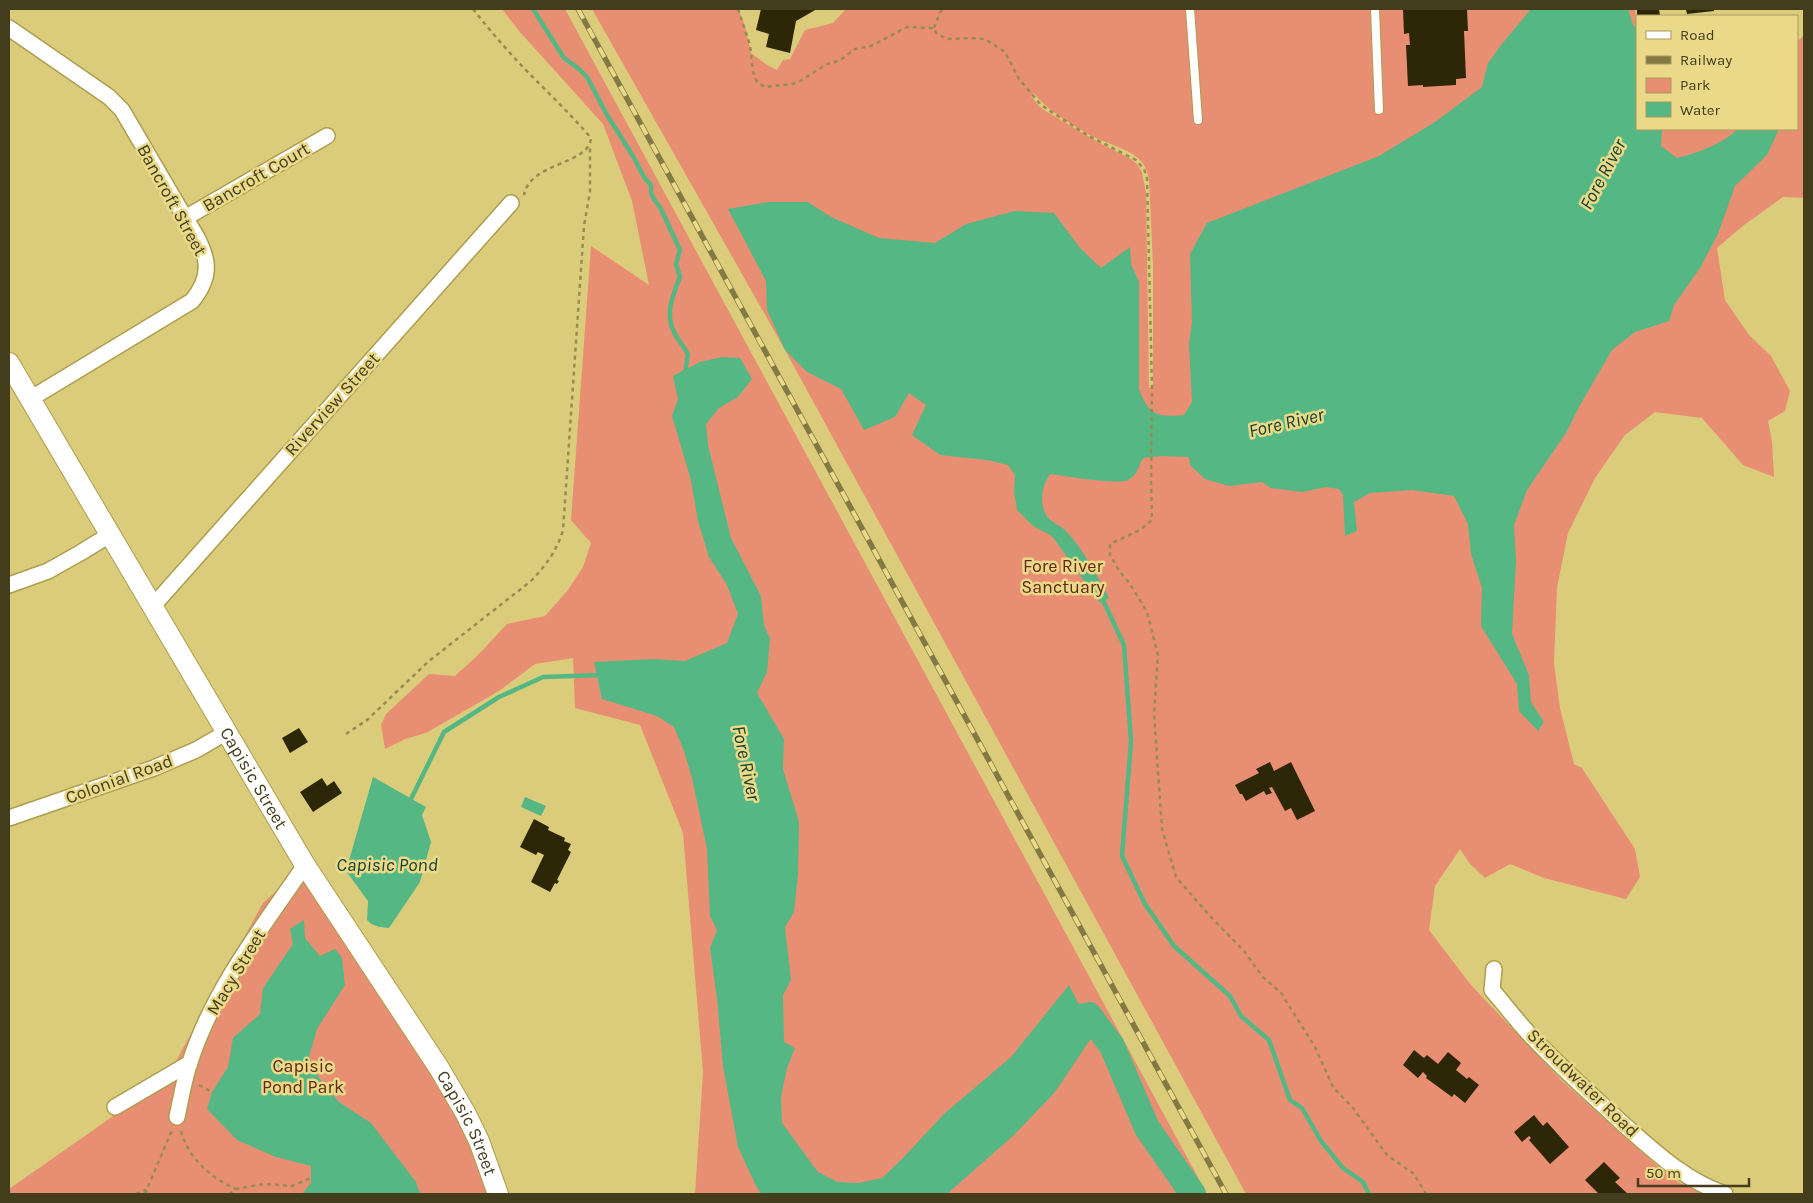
<svg xmlns="http://www.w3.org/2000/svg" width="1813" height="1203" font-family="Karla,sans-serif">
  <style>
    .green { fill: #e88f73; fill-rule: evenodd }
    .water { fill: #54b784 }
    .lines { fill: none; stroke-linecap: round; stroke-linejoin: round }
    .stream { stroke: #54b784; stroke-width: 4.5 }
    .river { stroke: #54b784; stroke-width: 26 }
    .building { fill: #2d2707 }
    .lane-casing { stroke: #ad9e4e; stroke-width: 10 }
    .street-casing { stroke: #ad9e4e; stroke-width: 18 }
    .secondary-casing { stroke: #ad9e4e; stroke-width: 22 }
    .path { stroke: #988d51; stroke-width: 2.5; stroke-dasharray: 4 4; stroke-linecap: butt }
    .lane { stroke: #fff; stroke-width: 8 }
    .street { stroke: #fff; stroke-width: 15 }
    .secondary { stroke: #fff; stroke-width: 20 }
    .rail-casing { stroke: #837944; stroke-width: 5.5 }
    .rail { stroke: #e9d988; stroke-width: 4; stroke-dasharray: 11; stroke-linecap: butt }
    .labels { text-anchor: middle; stroke-width: 5; stroke-linejoin: round; paint-order: stroke }
    .street-label { font-size: 18px; fill: #433d1b; stroke: #e9d988 }
    .park-label { font-size: 18px; fill: #622814; stroke: #e9d988 }
    .water-label { font-size: 19px; font-style: italic; fill: #18422c; stroke: #e9d988 }
  </style>
  <rect width="100%" height="100%" fill="#dbcc7c"/>
  <g class="green">
    <path d="M 502,9 L 565,9 L 1207,1194 L 695,1194 L 703,1072 L 683,833 L 640,725 L 575,708 L 573,658 L 535,664 L 499,691 L 426,733 L 405,739 L 385,749 L 381,725 L 386,714 L 429,674 L 455,676 L 477,656 L 507,624 L 545,616 L 568,590 L 583,567 L 591,543 L 571,520 L 591,246 L 649,285 L 632,201 L 603,124 L 519,31 Z"/>
    <path d="M 592,9 L 738,9 L 745,26 L 751,53 L 767,65 L 777,70 L 783,60 L 790,59 L 805,30 L 833,23 L 846,9 L 1635,9 L 1637,26 L 1637,129 L 1797,129 L 1797,41 L 1804,36 L 1804,198 L 1783,197 L 1744,225 L 1717,248 L 1725,300 L 1749,335 L 1771,356 L 1790,391 L 1785,411 L 1768,421 L 1772,442 L 1774,477 L 1743,465 L 1702,418 L 1655,412 L 1625,435 L 1595,478 L 1568,533 L 1557,588 L 1554,663 L 1560,708 L 1574,764 L 1582,768 L 1635,849 L 1640,877 L 1626,899 L 1544,878 L 1510,864 L 1485,878 L 1470,864 L 1460,849 L 1435,886 L 1429,930 L 1471,985 L 1562,1081 L 1655,1164 L 1678,1182 L 1704,1194 L 1246,1194 L 785,350 ZM 1034,93 C 1045,109 1079,130 1096,138 C 1111,145 1129,149 1141,161 C 1145,165 1147,172 1149,178 L 1153,266 L 1153,387 L 1149,387 L 1146,193 L 1142,172 L 1137,164 L 1131,159 L 1098,142 L 1044,110 L 1039,106 L 1031,96 Z"/>
    <path d="M 305,865 L 393,996 L 498,1194 L 9,1194 L 9,1189 L 166,1079 L 263,903 Z"/>
  </g>
  <g class="water">
    <path d="M 1531,9 L 1628,9 L 1633,25 L 1637,28 L 1637,129 L 1662,129 L 1661,146 L 1677,158 C 1698,153 1722,144 1738,129 L 1779,129 L 1767,155 L 1735,186 L 1718,234 L 1700,268 L 1674,305 L 1669,321 L 1635,332 L 1612,350 L 1580,405 L 1566,433 L 1527,490 L 1514,525 L 1516,561 L 1512,634 L 1529,675 L 1531,702 L 1544,722 L 1538,731 L 1519,711 L 1517,684 L 1481,626 L 1482,588 L 1471,554 L 1468,524 L 1454,496 L 1412,490 L 1370,493 L 1354,502 L 1357,531 L 1345,536 L 1343,495 L 1339,489 L 1326,487 L 1302,492 L 1271,488 L 1262,482 L 1229,486 L 1205,479 L 1190,465 L 1189,457 L 1161,456 L 1143,458 C 1139,465 1137,476 1128,480 C 1117,485 1065,476 1050,474 C 1042,485 1039,502 1046,515 C 1050,522 1062,526 1067,532 C 1084,551 1097,575 1109,598 L 1100,603 L 1052,536 L 1033,526 L 1017,510 L 1014,491 L 1015,475 L 1008,465 L 987,460 L 940,455 L 912,435 L 926,405 L 909,393 L 895,417 L 864,430 L 841,389 L 807,372 L 785,350 L 767,310 L 766,281 L 728,209 L 768,202 L 808,202 L 831,217 L 879,238 L 935,243 L 966,224 L 1015,211 L 1054,213 L 1080,248 L 1101,268 L 1130,247 L 1131,264 L 1139,282 L 1139,389 C 1148,414 1157,418 1184,415 L 1192,402 L 1189,344 L 1192,322 L 1190,254 L 1207,223 L 1379,156 L 1435,122 L 1482,87 L 1488,63 L 1502,44 Z"/>
    <path d="M 722,357 L 740,358 L 752,379 L 738,397 L 719,408 L 706,424 L 708,445 L 731,538 L 761,596 L 764,625 L 770,639 L 767,672 L 757,693 L 784,739 L 783,769 L 799,822 L 798,875 L 794,912 L 785,927 L 791,980 L 783,995 L 784,1042 L 795,1048 L 787,1068 L 781,1097 L 782,1123 L 818,1172 L 838,1182 L 859,1183 L 882,1178 L 902,1159 L 944,1114 L 1011,1057 L 1069,985 L 1094,1034 L 1055,1092 L 1014,1135 L 947,1194 L 761,1194 L 755,1184 L 738,1147 L 723,1066 L 717,998 L 710,948 L 717,930 L 710,916 L 707,849 L 692,778 L 684,751 L 674,727 L 657,716 L 602,699 L 594,662 L 653,659 L 685,661 L 727,643 L 738,614 L 727,585 L 709,557 L 698,521 L 691,480 L 672,416 L 678,399 L 673,376 L 700,362 Z"/>
    <path d="M 373,777 L 426,807 L 422,815 L 431,842 L 420,882 L 389,928 C 380,927 373,927 367,920 L 368,901 L 346,871 Z"/>
    <path d="M 525,797 L 546,806 L 541,816 L 521,807 Z"/>
    <path d="M 304,920 L 305,938 L 320,956 L 335,949 L 342,958 L 345,985 L 317,1029 L 309,1057 L 319,1078 L 339,1102 L 371,1123 L 416,1182 L 420,1194 L 302,1194 L 311,1183 L 311,1166 L 276,1157 L 237,1140 L 207,1109 L 212,1092 L 228,1067 L 233,1038 L 260,1014 L 263,988 L 293,944 L 290,929 Z"/>
  </g>
  <g class="lines">
    <g class="stream">
      <path d="M 533,9 L 564,58 L 579,69 L 587,77 L 607,115 L 633,156 L 644,177 L 651,185 L 651,193 L 654,199 L 661,209 L 680,250 L 676,264 L 680,277 C 673,295 664,315 675,334 C 679,341 684,347 688,354 L 685,373"/>
      <path d="M 1101,596 L 1124,645 L 1131,741 L 1122,856 L 1145,904 L 1174,946 L 1230,996 L 1241,1016 L 1269,1040 L 1290,1100 L 1302,1108 L 1321,1141 L 1343,1168 L 1363,1182 L 1369,1194"/>
      <path d="M 409,803 L 444,732 L 499,697 L 543,677 L 602,675"/>
    </g>
    <path class="river" d="M 1060,1037 L 1073,1019 L 1089,1015 L 1112,1046 L 1147,1128 L 1193,1194"/>
  </g>
  <g class="building">
    <path d="M 761,9 L 817,9 L 796,21 L 790,53 L 766,47 L 769,34 L 756,30 Z"/>
    <path d="M 1403,9 L 1467,9 L 1468,31 L 1464,31 L 1466,78 L 1456,79 L 1456,85 L 1423,87 L 1423,85 L 1408,86 L 1406,45 L 1410,45 L 1409,33 L 1404,34 Z"/>
    <path d="M 1637,9 L 1659,9 L 1660,16 L 1637,16 Z"/>
    <path d="M 1686,9 L 1714,9 L 1714,11 L 1687,14 Z"/>
    <path d="M 299,728 L 308,742 L 290,753 L 282,738 Z"/>
    <path d="M 1270,762 L 1274,771 L 1291,762 L 1315,811 L 1297,820 L 1291,808 L 1285,811 L 1272,787 L 1269,788 L 1272,793 L 1266,795 L 1264,791 L 1246,801 L 1242,794 L 1240,794 L 1235,785 L 1259,773 L 1256,769 Z"/>
    <path d="M 322,778 L 327,786 L 334,781 L 342,793 L 313,812 L 300,792 Z"/>
    <path d="M 534,819 L 549,827 L 548,830 L 565,838 L 564,841 L 571,844 L 568,850 L 571,852 L 557,880 L 559,881 L 557,884 L 555,883 L 550,892 L 531,882 L 544,855 L 538,852 L 536,855 L 520,847 Z"/>
    <path d="M 1414,1050 L 1424,1058 L 1427,1055 L 1438,1064 L 1448,1052 L 1461,1063 L 1456,1070 L 1467,1079 L 1469,1077 L 1479,1085 L 1465,1103 L 1454,1094 L 1452,1097 L 1426,1078 L 1427,1076 L 1423,1072 L 1418,1078 L 1403,1065 Z"/>
    <path d="M 1534,1115 L 1543,1126 L 1547,1122 L 1569,1147 L 1550,1164 L 1529,1140 L 1531,1138 L 1529,1136 L 1522,1142 L 1514,1132 Z"/>
    <path d="M 1604,1162 L 1620,1178 L 1615,1182 L 1628,1194 L 1599,1194 L 1585,1180 Z"/>
  </g>
  <g class="lines">
    <g class="lane-casing">
      <g id="lane">
        <path d="M 1190,9 L 1198,120"/>
        <path d="M 1375,9 L 1379,110"/>
      </g>
    </g>
    <g class="street-casing">
      <g id="street">
        <path d="M 9,28 L 109,97 L 122,110 C 142,144 161,177 181,211 C 190,226 204,245 206,263 C 208,278 201,290 192,301 L 30,399"/>
        <path d="M 185,218 L 327,136"/>
        <path d="M 9,585 L 48,571 L 80,553 L 111,534"/>
        <path d="M 153,606 L 511,203"/>
        <path d="M 9,818 L 154,768 L 196,750 L 227,732"/>
        <path d="M 1494,969 L 1492,990 C 1506,1006 1519,1024 1534,1039 C 1562,1069 1592,1095 1622,1123 C 1653,1150 1685,1181 1725,1194"/>
        <path d="M 115,1107 L 190,1063"/>
        <path d="M 177,1117 C 181,1099 184,1079 190,1062 C 214,988 262,928 305,865"/>
      </g>
    </g>
    <g class="secondary-casing">
      <g id="secondary">
        <path id="s1" d="M 9,363 L 305,865 L 439,1068 L 466,1114 L 479,1141 L 498,1194"/>
      </g>
    </g>
    <g class="path">
      <path d="M 473,9 C 488,28 504,47 521,65 C 544,89 569,112 591,138 C 589,165 530,162 524,195"/>
      <path d="M 738,9 L 750,45 L 753,72 L 757,82 L 765,87 L 792,84 L 800,81 L 827,64 L 839,61 L 855,49 L 871,46 L 907,27 L 934,28 L 936,33 L 947,39 L 971,38 L 985,39 L 1005,52 L 1019,79 L 1041,105 L 1087,135 L 1136,160 L 1144,169 L 1147,178 L 1152,387 L 1151,482 L 1152,520 L 1140,530 L 1110,544 L 1110,555 L 1120,572 L 1130,584 L 1147,612 L 1158,655 L 1154,713 L 1162,829 L 1176,877 L 1209,915 L 1244,951 L 1263,977 L 1281,993 L 1315,1047 L 1333,1087 L 1353,1108 L 1387,1155 L 1414,1174 L 1426,1194"/>
      <path d="M 934,28 L 940,12 L 945,9"/>
      <path d="M 346,734 L 367,720 L 429,661 L 531,581 C 546,565 557,551 563,530 L 584,226 L 590,192 L 590,145"/>
      <path d="M 199,1085 L 212,1092"/>
      <path d="M 181,1131 C 188,1158 211,1178 236,1189"/>
      <path d="M 136,1194 L 146,1190"/>
      <path d="M 145,1194 L 172,1130"/>
      <path d="M 229,1194 L 236,1189 L 264,1184 L 292,1186 L 311,1178"/>
    </g>
    <use href="#lane" class="lane"/>
    <use href="#street" class="street"/>
    <use href="#secondary" class="secondary"/>
    <g class="rail-casing">
      <path id="rail" d="M 578,9 L 1226,1194"/>
    </g>
    <use href="#rail" class="rail"/>
  </g>
  <g class="labels">
    <g class="street-label">
      <text transform="translate(256 177) rotate(-30)" y="6">Bancroft Court</text>
      <text transform="translate(172 200) rotate(61)" y="6">Bancroft Street</text>
      <text transform="translate(332 404) rotate(-48)" y="6">Riverview Street</text>
      <text transform="translate(119 779) rotate(-20)" y="6">Colonial Road</text>
      <text dy="6" stroke="none"><textPath href="#s1" startOffset="482">Capisic Street</textPath></text>
      <text transform="translate(236 972) rotate(-59)" y="6">Macy Street</text>
      <text transform="translate(1583 1083) rotate(44)" y="6">Stroudwater Road</text>
      <text dy="6" stroke="none"><textPath href="#s1" startOffset="888">Capisic Street</textPath></text>
    </g>
    <g class="park-label">
      <text x="1063" y="572">Fore River<tspan x="1063" dy="21">Sanctuary</tspan></text>
      <text x="303" y="1072">Capisic<tspan x="303" dy="21">Pond Park</tspan></text>
    </g>
    <g class="water-label">
      <text transform="translate(1602 174) rotate(-62)" y="7">Fore River</text>
      <text transform="translate(1286 422) rotate(-13)" y="7">Fore River</text>
      <text transform="translate(747 763) rotate(78)" y="7">Fore River</text>
      <text x="387" y="871">Capisic Pond</text>
    </g>
  </g>
  <rect width="1813" height="1203" fill="none" stroke="#433d1b" stroke-width="20"/>
  <rect x="1636" y="15" width="162" height="115" fill="#e9d988" stroke="#a79b5c"/>
  <rect x="1646" y="31" width="25" height="8" fill="#ffffff" stroke="#a79b5c"/>
  <text x="1680" y="40" font-size="15" fill="#433d1b">Road</text>
  <rect x="1646" y="56" width="25" height="8" fill="#837944" stroke="#a79b5c"/>
  <text x="1680" y="65" font-size="15" fill="#433d1b">Railway</text>
  <rect x="1646" y="78" width="25" height="15" fill="#e88f73" stroke="#a79b5c"/>
  <text x="1680" y="90" font-size="15" fill="#433d1b">Park</text>
  <rect x="1646" y="102" width="25" height="15" fill="#54b784" stroke="#a79b5c"/>
  <text x="1680" y="115" font-size="15" fill="#433d1b">Water</text>
  <path d="M1638 1178v8h111v-8" fill="none" stroke="#433d1b" stroke-width="2.5"/>
  <text x="1646" y="1178" font-size="15" fill="#433d1b" stroke="#e9d988" stroke-width="4" paint-order="stroke">50 m</text>
</svg>
